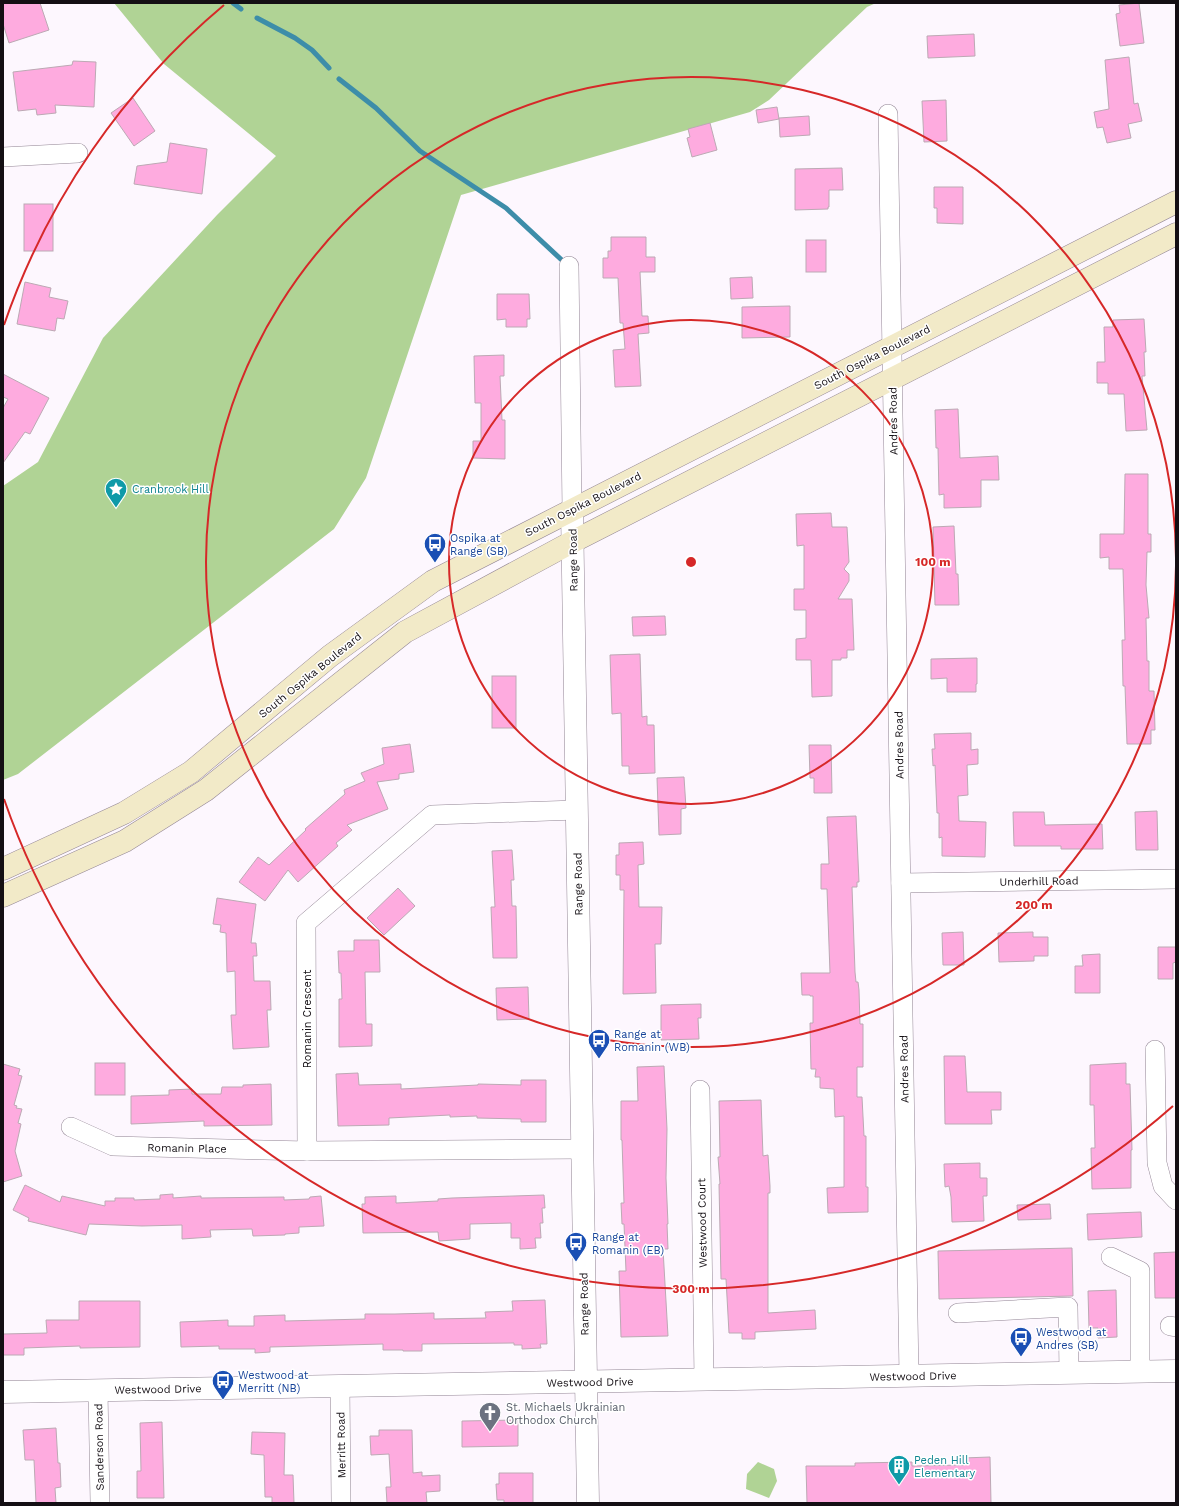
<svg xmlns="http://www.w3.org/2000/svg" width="1179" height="1506" font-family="'Work Sans',sans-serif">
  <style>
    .green { fill: #b0d395 }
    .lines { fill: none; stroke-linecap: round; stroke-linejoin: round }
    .stream { stroke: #3d8da9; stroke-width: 5 }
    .building { fill: #feabdf; stroke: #bca9b4 }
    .minor-casing { stroke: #938695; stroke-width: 20 }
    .tertiary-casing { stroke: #938695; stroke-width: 23 }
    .secondary-casing { stroke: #938695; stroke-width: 23 }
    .minor { stroke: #fff; stroke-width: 19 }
    .tertiary { stroke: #fff; stroke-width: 22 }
    .secondary { stroke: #f2eac8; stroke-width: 22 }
    .ring { fill: none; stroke: #d62828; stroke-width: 2 }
    .labels { text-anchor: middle; stroke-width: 3; stroke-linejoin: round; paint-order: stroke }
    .street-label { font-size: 11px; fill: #140f14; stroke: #fff }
    .culture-label { font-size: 11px; fill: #0d838f; stroke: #fff; text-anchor: start }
    .transit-label { font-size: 11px; fill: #164399; stroke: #fff; text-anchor: start }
    .worship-label { font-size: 11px; fill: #5b616d; stroke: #fff; text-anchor: start }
    .centre { fill: #d62828; stroke: #fff; stroke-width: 2 }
    .ring-label { font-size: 12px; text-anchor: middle; font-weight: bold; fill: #d62828; stroke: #fff; stroke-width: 3; stroke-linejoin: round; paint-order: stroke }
  </style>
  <rect width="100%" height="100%" fill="#fdf7fe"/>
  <g class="green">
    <path d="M 114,3 L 876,3 L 867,7 L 769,100 L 750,112 L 461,195 L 366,478 L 334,529 L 18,774 L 3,780 L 3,486 L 38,462 L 103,338 L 217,215 L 276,156 L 164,64 Z"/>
    <path d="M 758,1462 L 774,1469 L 777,1481 L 769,1498 L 746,1489 L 747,1474 Z"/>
  </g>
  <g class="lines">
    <g class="stream">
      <path d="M 233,3 L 241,9"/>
      <path d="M 257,18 L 295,38 L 312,50 L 329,68"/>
      <path d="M 339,79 L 376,108 L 420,151 L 506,208 L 566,264"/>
    </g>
  </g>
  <g class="building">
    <path d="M 3,3 L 40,3 L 49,30 L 9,43 L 3,24 Z"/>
    <path d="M 1139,3 L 1144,43 L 1120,46 L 1116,14 L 1120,13 L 1119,5 Z"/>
    <path d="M 974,34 L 975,56 L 928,58 L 927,36 Z"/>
    <path d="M 1129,57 L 1134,104 L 1138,103 L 1142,121 L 1128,124 L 1131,138 L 1107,143 L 1103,127 L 1097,128 L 1094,112 L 1109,109 L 1105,60 Z"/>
    <path d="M 73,61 L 96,62 L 94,107 L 55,105 L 56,113 L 37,115 L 36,109 L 18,111 L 13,72 L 72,65 Z"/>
    <path d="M 133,98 L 155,131 L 134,146 L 111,113 Z"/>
    <path d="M 946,100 L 947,141 L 924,142 L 922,101 Z"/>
    <path d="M 777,107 L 779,119 L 758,123 L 756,110 Z"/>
    <path d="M 809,116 L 810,135 L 780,137 L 779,118 Z"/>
    <path d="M 710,123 L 717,150 L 692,157 L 687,138 L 690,137 L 688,129 Z"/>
    <path d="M 170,143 L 207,149 L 202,194 L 134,184 L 137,166 L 167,162 Z"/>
    <path d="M 842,168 L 843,190 L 829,190 L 829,207 L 828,207 L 828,209 L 795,210 L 795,169 Z"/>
    <path d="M 934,187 L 963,187 L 963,224 L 937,223 L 937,208 L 934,208 Z"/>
    <rect x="24" y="204" width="29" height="47"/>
    <path d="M 611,237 L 646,237 L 646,257 L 655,257 L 655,272 L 640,272 L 642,316 L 648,316 L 649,333 L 638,334 L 641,386 L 615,387 L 613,350 L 625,349 L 623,323 L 620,323 L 618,278 L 603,278 L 603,258 L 608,258 L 608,251 L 611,251 Z"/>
    <rect x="806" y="240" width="20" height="32"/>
    <path d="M 752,277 L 753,298 L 731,299 L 730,278 Z"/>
    <path d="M 25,282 L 51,288 L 49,297 L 68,301 L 64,319 L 57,318 L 55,331 L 17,324 Z"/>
    <path d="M 497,294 L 529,294 L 530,319 L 527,319 L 527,327 L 506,327 L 506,319 L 497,320 Z"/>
    <path d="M 790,306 L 790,337 L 742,338 L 742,307 Z"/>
    <path d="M 1144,319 L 1146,352 L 1144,352 L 1145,376 L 1142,376 L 1147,430 L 1126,431 L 1124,394 L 1108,394 L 1108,383 L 1097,383 L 1097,362 L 1105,362 L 1104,327 L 1113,327 L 1113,320 Z"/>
    <path d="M 504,355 L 504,376 L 500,376 L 502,420 L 505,420 L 505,459 L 473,458 L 473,441 L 481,441 L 481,403 L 475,403 L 474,356 Z"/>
    <path d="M 3,374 L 49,398 L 30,434 L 25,432 L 3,463 L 3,408 L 8,399 L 3,397 Z"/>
    <path d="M 958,409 L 960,458 L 998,456 L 999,480 L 981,480 L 981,507 L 944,508 L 944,494 L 939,495 L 938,448 L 936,448 L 935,410 Z"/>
    <path d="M 1125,474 L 1148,474 L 1148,534 L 1151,534 L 1151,552 L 1147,552 L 1146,585 L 1149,618 L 1146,618 L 1147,661 L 1149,661 L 1149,691 L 1154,691 L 1155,730 L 1151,730 L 1151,744 L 1127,744 L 1125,686 L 1123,686 L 1122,640 L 1125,640 L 1123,569 L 1109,569 L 1109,557 L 1100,558 L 1100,534 L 1124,534 Z"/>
    <path d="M 831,513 L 832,527 L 847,527 L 849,562 L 844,569 L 849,574 L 849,581 L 838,599 L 852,599 L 854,650 L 847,650 L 847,658 L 841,658 L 841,660 L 832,660 L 832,696 L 812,697 L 811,660 L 796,660 L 796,639 L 806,638 L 806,610 L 794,610 L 794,589 L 804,589 L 804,545 L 797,546 L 796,514 Z"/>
    <path d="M 954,526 L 956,574 L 958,574 L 959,605 L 935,605 L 933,527 Z"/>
    <path d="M 665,616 L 666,635 L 633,636 L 632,617 Z"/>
    <path d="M 640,654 L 642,717 L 647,716 L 647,725 L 654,725 L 655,773 L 629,774 L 629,766 L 622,766 L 621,713 L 612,714 L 610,655 Z"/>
    <path d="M 977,658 L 977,684 L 976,684 L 976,692 L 947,692 L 947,678 L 931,679 L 931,659 Z"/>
    <rect x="492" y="676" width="24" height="52"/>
    <path d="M 971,733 L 971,750 L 978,749 L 978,764 L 967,765 L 968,795 L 958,796 L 959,821 L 986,822 L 985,857 L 942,856 L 942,837 L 939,838 L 939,813 L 937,813 L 935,765 L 933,766 L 932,749 L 935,749 L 934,734 Z"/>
    <path d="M 410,744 L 414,772 L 399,774 L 399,779 L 377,782 L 388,809 L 347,825 L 352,830 L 336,843 L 338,846 L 298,882 L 288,870 L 265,901 L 239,882 L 258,857 L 269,865 L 306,830 L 305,829 L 345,794 L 344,790 L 365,781 L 361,773 L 384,764 L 382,748 Z"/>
    <path d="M 809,745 L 831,745 L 832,793 L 814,793 L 814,778 L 810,778 Z"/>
    <path d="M 684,777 L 686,808 L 681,809 L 681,834 L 659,835 L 657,778 Z"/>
    <path d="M 1157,811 L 1158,850 L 1136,850 L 1135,812 Z"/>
    <path d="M 1013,812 L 1044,812 L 1045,825 L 1102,824 L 1103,849 L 1061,849 L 1061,846 L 1014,846 Z"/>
    <path d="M 856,816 L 859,882 L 857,882 L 857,887 L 852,887 L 855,972 L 856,982 L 858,982 L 859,990 L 860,1024 L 863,1024 L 863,1067 L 857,1067 L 857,1097 L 862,1097 L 864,1136 L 866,1136 L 866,1187 L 868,1187 L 868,1212 L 828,1213 L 827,1188 L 844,1187 L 844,1116 L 835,1117 L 834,1089 L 820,1088 L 820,1077 L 815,1077 L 816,1069 L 811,1069 L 810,1023 L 813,1023 L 813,996 L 810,996 L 810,995 L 802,995 L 801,973 L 830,973 L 827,889 L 821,889 L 821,864 L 829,864 L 827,817 Z"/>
    <path d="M 643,842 L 644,864 L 638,865 L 639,907 L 662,907 L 661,944 L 655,944 L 656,993 L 623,994 L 624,890 L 620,890 L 620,875 L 616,875 L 616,855 L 619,855 L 619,843 Z"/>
    <path d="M 512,850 L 514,880 L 511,880 L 512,906 L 516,906 L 517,958 L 493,958 L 491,907 L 495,907 L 492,851 Z"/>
    <path d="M 398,888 L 415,906 L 384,935 L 367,918 Z"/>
    <path d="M 217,898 L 256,904 L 251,943 L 256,943 L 257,956 L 253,956 L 254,981 L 270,981 L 271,1010 L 267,1010 L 269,1047 L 233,1049 L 231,1015 L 236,1015 L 235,971 L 227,972 L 226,933 L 220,932 L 221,925 L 213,924 Z"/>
    <path d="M 963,932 L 964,965 L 943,965 L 942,933 Z"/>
    <path d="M 1033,932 L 1033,937 L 1048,937 L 1048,956 L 1034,956 L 1034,961 L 999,962 L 998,933 Z"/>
    <path d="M 354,940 L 379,940 L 380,972 L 365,972 L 366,1024 L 372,1024 L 372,1046 L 339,1047 L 339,999 L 342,999 L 341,973 L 339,973 L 338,951 L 354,951 Z"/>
    <path d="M 1158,947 L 1176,947 L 1176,962 L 1173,963 L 1173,979 L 1158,979 Z"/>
    <path d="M 1100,954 L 1100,993 L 1075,993 L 1075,966 L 1083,966 L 1082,955 Z"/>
    <path d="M 528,987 L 529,1019 L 497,1020 L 496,988 Z"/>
    <path d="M 701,1004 L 701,1018 L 698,1018 L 699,1039 L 661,1040 L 661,1005 Z"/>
    <path d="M 944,1056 L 965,1056 L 967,1092 L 1001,1092 L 1001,1110 L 991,1110 L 992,1124 L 945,1124 Z"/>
    <rect x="95" y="1063" width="30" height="32"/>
    <path d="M 1126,1063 L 1126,1084 L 1130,1084 L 1132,1150 L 1131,1150 L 1131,1188 L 1092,1189 L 1091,1148 L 1095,1148 L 1094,1105 L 1090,1105 L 1090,1065 Z"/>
    <path d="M 3,1064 L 20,1069 L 18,1075 L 22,1076 L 14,1105 L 17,1106 L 16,1108 L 22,1109 L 18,1123 L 21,1124 L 15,1151 L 22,1176 L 3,1182 Z"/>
    <path d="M 664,1066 L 667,1129 L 666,1178 L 668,1224 L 667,1224 L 668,1249 L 663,1249 L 668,1336 L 621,1337 L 619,1271 L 626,1271 L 624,1224 L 622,1224 L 621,1203 L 624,1203 L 622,1140 L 621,1140 L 621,1101 L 638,1101 L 637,1067 Z"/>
    <path d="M 358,1073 L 359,1085 L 401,1084 L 401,1089 L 478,1085 L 478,1084 L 521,1085 L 521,1080 L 546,1080 L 546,1122 L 521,1122 L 521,1119 L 477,1118 L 477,1116 L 450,1117 L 450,1115 L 389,1118 L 389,1125 L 338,1126 L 336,1074 Z"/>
    <path d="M 271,1084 L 272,1125 L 204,1126 L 204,1121 L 131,1124 L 131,1096 L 169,1095 L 169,1090 L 192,1089 L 192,1094 L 221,1094 L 222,1087 L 243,1087 L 243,1085 Z"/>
    <path d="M 761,1100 L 763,1156 L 768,1155 L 770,1186 L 770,1193 L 768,1193 L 768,1313 L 815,1310 L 816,1329 L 755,1332 L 755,1339 L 742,1339 L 742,1333 L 729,1333 L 726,1279 L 721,1279 L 719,1184 L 720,1184 L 718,1157 L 720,1157 L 719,1101 Z"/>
    <path d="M 980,1163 L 980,1178 L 987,1178 L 987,1196 L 983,1196 L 984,1221 L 952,1222 L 951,1197 L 949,1186 L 945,1187 L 944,1164 Z"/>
    <path d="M 25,1185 L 60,1202 L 62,1196 L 105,1206 L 105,1201 L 115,1201 L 115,1198 L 134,1198 L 134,1200 L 160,1199 L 160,1195 L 173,1194 L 173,1198 L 201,1196 L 201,1198 L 284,1197 L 284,1200 L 309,1199 L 310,1197 L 321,1196 L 324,1226 L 299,1227 L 299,1233 L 285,1234 L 285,1235 L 253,1236 L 252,1229 L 210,1230 L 211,1237 L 182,1239 L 182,1225 L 142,1226 L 89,1224 L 86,1235 L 28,1221 L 29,1218 L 13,1210 Z"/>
    <path d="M 544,1195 L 545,1208 L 542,1208 L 543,1223 L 540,1223 L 541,1238 L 535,1238 L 536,1248 L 520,1249 L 520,1238 L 511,1238 L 511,1223 L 470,1224 L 470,1239 L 439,1241 L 438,1232 L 363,1233 L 362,1204 L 365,1204 L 365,1197 L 396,1196 L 396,1203 L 438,1201 L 438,1199 L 452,1198 Z"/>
    <path d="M 1050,1204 L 1051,1219 L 1018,1220 L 1017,1205 Z"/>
    <path d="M 1141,1212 L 1142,1237 L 1088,1240 L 1087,1214 Z"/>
    <path d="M 1072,1248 L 1073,1296 L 939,1299 L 938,1251 Z"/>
    <path d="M 1176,1252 L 1176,1298 L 1155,1298 L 1154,1253 Z"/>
    <path d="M 1116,1290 L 1117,1337 L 1098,1338 L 1098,1328 L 1089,1328 L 1088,1291 Z"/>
    <path d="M 545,1300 L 547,1344 L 540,1344 L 541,1348 L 522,1349 L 522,1345 L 514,1345 L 514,1343 L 422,1344 L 422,1351 L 403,1351 L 403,1350 L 383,1350 L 383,1344 L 270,1347 L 270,1352 L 255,1353 L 255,1349 L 219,1349 L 219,1346 L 181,1347 L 180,1322 L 228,1320 L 228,1326 L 254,1326 L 254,1316 L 285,1315 L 285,1321 L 365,1319 L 365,1314 L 395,1314 L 434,1313 L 434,1319 L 486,1318 L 485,1312 L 513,1311 L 512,1301 Z"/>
    <path d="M 79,1301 L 140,1301 L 140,1347 L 80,1348 L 80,1346 L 24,1348 L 24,1355 L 3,1355 L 3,1334 L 47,1333 L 46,1320 L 79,1320 Z"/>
    <path d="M 518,1420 L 518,1446 L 462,1447 L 462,1421 Z"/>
    <path d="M 162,1422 L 164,1498 L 137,1498 L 137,1471 L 141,1471 L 140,1423 Z"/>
    <path d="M 56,1428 L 58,1463 L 60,1463 L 61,1487 L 55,1488 L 56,1503 L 36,1503 L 34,1460 L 25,1460 L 23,1430 Z"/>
    <path d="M 379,1430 L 412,1430 L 413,1473 L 422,1472 L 422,1476 L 440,1475 L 440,1491 L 426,1492 L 427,1503 L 387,1503 L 386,1487 L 391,1487 L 389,1454 L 371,1455 L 370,1436 L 379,1436 Z"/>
    <path d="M 252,1432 L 285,1433 L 284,1475 L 293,1475 L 294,1503 L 272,1503 L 272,1497 L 265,1497 L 264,1455 L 251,1454 Z"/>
    <path d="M 990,1457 L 991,1503 L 807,1503 L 806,1466 L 855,1466 L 855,1463 L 912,1462 L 912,1466 L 964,1465 L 963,1458 Z"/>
    <path d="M 499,1473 L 533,1473 L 533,1503 L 504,1503 L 504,1500 L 497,1500 L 496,1484 L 499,1484 Z"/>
  </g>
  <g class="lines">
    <g class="minor-casing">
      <g id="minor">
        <path d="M 888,114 L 909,1376"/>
        <path d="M 3,157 L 78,153"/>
        <path d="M 569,266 L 572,510"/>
        <path d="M 901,883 L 1176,879"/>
        <path d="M 1155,1050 L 1157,1163 L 1163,1186 L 1176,1200"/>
        <path d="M 700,1090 L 704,1380"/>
        <path d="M 71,1127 L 113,1146 L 307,1151 L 582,1149"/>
        <path d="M 307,1151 L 306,923 L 432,815 L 577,810"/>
        <path d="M 1111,1257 L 1140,1271 L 1140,1372"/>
        <path d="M 958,1313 L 1068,1307 L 1069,1373"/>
        <path d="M 1170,1326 L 1176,1327"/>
        <path d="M 340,1386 L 341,1503"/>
        <path d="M 98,1390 L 100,1503"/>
      </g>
    </g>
    <g class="tertiary-casing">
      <g id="tertiary">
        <path d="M 572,510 L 588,1503"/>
        <path d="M 3,1392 L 1176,1371"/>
      </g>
    </g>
    <g class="secondary-casing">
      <g id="secondary">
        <path d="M 3,869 L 124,813 L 191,772 L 330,656 L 433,581 L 1176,202"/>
        <path d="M 3,896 L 125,841 L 206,790 L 405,632 L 572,542 L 1176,234"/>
      </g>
    </g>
    <use href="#minor" class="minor"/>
    <use href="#tertiary" class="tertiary"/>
    <use href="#secondary" class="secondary"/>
  </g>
  <g class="ring">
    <circle cx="691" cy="562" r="242"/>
    <path d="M1176 566A485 485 0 1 1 1176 558"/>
    <path d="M1173 1106A727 727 0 0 1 4 799M4 325A727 727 0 0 1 224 5"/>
  </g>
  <defs>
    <g id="sight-pin" transform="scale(1.15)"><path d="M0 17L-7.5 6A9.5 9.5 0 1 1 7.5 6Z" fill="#0f9aa8" stroke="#fff"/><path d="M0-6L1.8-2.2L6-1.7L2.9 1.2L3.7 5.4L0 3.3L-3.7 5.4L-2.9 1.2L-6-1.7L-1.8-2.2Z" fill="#fff"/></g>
    <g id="bus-pin" transform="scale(1.15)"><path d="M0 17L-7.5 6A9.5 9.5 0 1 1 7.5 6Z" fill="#1a4fb4" stroke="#fff"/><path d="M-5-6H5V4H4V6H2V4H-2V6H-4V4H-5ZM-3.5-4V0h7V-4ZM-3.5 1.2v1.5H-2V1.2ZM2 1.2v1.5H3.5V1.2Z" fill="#fff"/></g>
    <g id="church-pin" transform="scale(1.15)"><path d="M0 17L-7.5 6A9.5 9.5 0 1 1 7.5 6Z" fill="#6b7280" stroke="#fff"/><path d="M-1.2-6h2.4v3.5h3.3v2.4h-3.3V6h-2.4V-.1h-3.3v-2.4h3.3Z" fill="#fff"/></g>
    <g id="building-pin" transform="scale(1.15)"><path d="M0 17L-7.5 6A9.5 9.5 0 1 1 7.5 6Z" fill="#0f9aa8" stroke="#fff"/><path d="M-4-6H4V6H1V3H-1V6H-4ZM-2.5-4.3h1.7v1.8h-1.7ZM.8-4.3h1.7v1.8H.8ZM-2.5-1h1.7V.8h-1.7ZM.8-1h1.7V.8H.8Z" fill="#fff"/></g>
  </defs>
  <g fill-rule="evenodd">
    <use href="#sight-pin" x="116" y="489"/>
    <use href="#bus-pin" x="435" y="544"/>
    <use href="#bus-pin" x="599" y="1040"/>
    <use href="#bus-pin" x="576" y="1243"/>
    <use href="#bus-pin" x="1021" y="1338"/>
    <use href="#bus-pin" x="223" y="1381"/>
    <use href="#church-pin" x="490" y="1413"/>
    <use href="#building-pin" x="899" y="1466"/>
  </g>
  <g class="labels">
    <g class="street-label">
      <text transform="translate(872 357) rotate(-27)" y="4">South Ospika Boulevard</text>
      <text transform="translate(893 421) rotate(-91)" y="4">Andres Road</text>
      <text transform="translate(583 504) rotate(-27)" y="4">South Ospika Boulevard</text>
      <text transform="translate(573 560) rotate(-91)" y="4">Range Road</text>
      <text transform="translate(310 675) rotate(-39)" y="4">South Ospika Boulevard</text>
      <text transform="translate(899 745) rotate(-91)" y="4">Andres Road</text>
      <text transform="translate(1039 881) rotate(-1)" y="4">Underhill Road</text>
      <text transform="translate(578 884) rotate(-91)" y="4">Range Road</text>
      <text transform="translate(307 1019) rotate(-90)" y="4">Romanin Crescent</text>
      <text transform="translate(904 1069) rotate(-91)" y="4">Andres Road</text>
      <text transform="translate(187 1148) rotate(1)" y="4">Romanin Place</text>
      <text transform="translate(702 1223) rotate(-91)" y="4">Westwood Court</text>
      <text transform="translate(584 1304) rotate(-91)" y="4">Range Road</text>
      <text transform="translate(913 1376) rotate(-1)" y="4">Westwood Drive</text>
      <text transform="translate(590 1382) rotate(-1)" y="4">Westwood Drive</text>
      <text transform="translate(158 1389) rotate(-1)" y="4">Westwood Drive</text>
      <text transform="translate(341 1445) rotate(-91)" y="4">Merritt Road</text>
      <text transform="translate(99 1447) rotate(-91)" y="4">Sanderson Road</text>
    </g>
    <g class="culture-label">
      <text x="132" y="493">Cranbrook Hill</text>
      <text x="914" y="1464">Peden Hill<tspan x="914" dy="13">Elementary</tspan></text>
    </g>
    <g class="transit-label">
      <text x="450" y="542">Ospika at<tspan x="450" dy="13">Range (SB)</tspan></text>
      <text x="614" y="1038">Range at<tspan x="614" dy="13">Romanin (WB)</tspan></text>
      <text x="592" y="1241">Range at<tspan x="592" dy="13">Romanin (EB)</tspan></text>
      <text x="1036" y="1336">Westwood at<tspan x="1036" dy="13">Andres (SB)</tspan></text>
      <text x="238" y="1379">Westwood at<tspan x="238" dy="13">Merritt (NB)</tspan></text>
    </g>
    <g class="worship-label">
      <text x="506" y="1411">St. Michaels Ukrainian<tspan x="506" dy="13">Orthodox Church</tspan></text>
    </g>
  </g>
  <circle cx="691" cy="562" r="6" class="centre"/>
  <g class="ring-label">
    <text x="933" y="566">100 m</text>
    <text x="1034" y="909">200 m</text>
    <text x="691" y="1293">300 m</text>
  </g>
  <rect width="1179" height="1506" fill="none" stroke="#140f14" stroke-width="8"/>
</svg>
